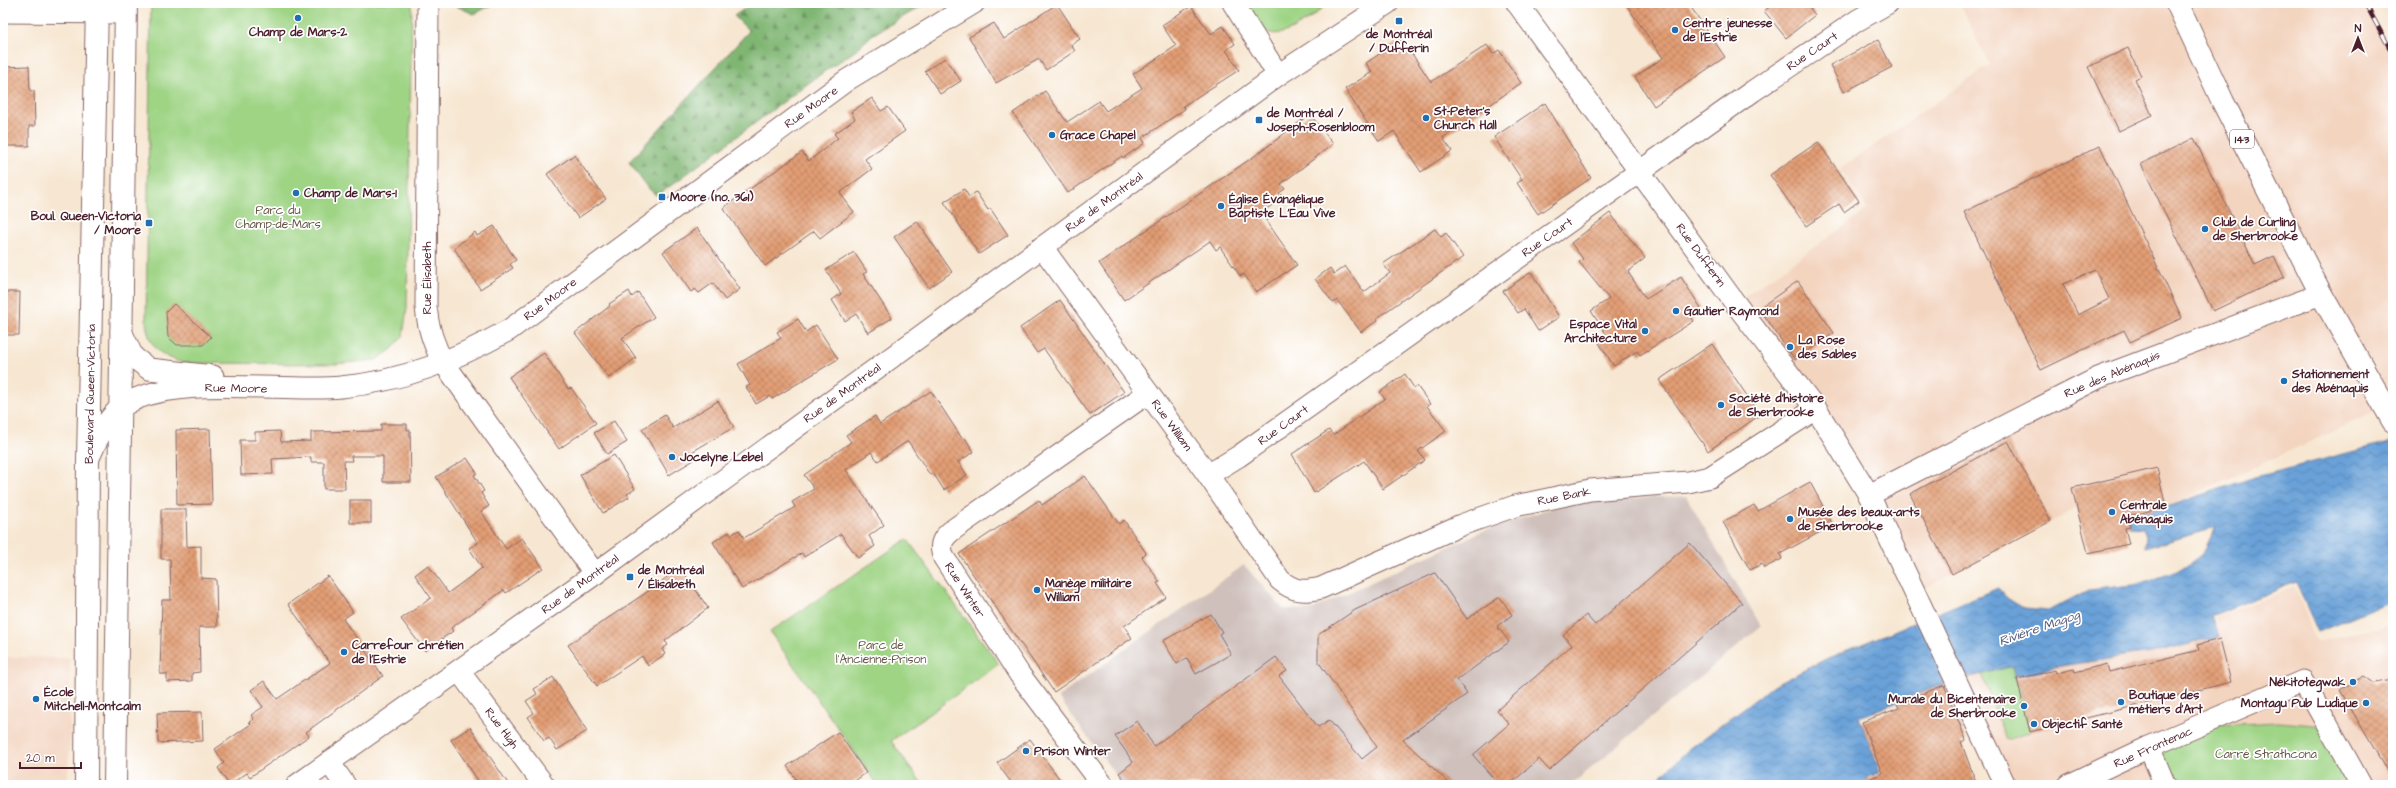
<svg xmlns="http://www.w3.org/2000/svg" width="2396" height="788" font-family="'Architects Daughter',sans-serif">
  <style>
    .built { fill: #f3d4bf }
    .industrial { fill: #cfc0bb }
    .green { fill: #9fd485; stroke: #747a58 }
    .forest { fill: url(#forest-firs); stroke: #646a4e }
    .water { fill: url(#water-waves); stroke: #5a6082 }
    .building { fill: url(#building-cross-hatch); fill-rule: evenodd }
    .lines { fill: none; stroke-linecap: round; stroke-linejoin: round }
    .minor-casing { stroke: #876565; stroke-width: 23 }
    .major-casing { stroke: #876565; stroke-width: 24 }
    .minor { stroke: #fff; stroke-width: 21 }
    .major { stroke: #fff; stroke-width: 22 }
    .rail-casing { stroke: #4a1f2b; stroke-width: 4.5 }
    .rail { stroke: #fff; stroke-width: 3; stroke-dasharray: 9; stroke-linecap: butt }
    .poi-dot { fill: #1f6fb2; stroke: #fff; stroke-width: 1.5 }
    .labels { text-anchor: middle; stroke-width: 3.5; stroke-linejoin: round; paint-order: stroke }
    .shield { fill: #fff; stroke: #80626b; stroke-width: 1 }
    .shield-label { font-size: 11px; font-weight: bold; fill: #4a1f2b }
    .poi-label { font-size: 12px; font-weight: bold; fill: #4a1f2b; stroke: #fff; text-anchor: start }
    .street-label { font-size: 12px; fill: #4a1f2b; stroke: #fff }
    .park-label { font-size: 12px; fill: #645546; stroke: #fff }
    .water-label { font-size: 13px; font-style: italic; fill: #585a79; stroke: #fff }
  </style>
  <defs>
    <pattern id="forest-firs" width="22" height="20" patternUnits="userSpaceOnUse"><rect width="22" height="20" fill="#7fb672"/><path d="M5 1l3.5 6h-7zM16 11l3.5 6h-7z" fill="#6a935e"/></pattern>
    <pattern id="water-waves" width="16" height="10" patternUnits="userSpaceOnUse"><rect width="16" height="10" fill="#69a1d8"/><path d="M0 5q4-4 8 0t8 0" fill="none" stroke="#5883af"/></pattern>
    <pattern id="building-cross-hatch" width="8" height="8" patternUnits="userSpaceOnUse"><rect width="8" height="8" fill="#e29e75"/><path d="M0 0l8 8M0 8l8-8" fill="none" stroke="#b98060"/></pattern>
  </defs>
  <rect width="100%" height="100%" fill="#fff"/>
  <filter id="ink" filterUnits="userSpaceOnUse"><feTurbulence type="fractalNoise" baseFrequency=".025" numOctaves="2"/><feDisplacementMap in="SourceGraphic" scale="8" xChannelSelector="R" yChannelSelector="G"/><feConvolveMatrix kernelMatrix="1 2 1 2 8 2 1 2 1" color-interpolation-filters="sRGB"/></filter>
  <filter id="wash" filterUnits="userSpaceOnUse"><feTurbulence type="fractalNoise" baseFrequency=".012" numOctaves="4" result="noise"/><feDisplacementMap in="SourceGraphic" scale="16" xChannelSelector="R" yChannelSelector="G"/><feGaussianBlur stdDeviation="0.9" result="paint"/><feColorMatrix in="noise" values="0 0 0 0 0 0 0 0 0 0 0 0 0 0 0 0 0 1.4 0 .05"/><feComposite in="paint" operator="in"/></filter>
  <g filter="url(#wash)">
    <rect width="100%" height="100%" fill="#f7e7d2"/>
    <g class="built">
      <path d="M 1959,3 L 2365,3 L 2393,54 L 2393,404 L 2166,507 L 2157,468 L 2072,487 L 2077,508 L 1916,593 L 1869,495 L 1735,303 L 1868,209 L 1840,169 L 1990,65 Z"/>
      <path d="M 2295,587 L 2316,642 L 2393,624 L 2393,785 L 2006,785 L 1961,679 L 2013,666 L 2017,677 L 2054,667 L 2150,653 L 2220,637 L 2215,617 Z"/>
      <path d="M 3,657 L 70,658 L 70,741 L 67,785 L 3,785 Z"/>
    </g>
    <path class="industrial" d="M 1686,496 L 1761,626 L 1571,785 L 1123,785 L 1058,697 L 1244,565 L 1283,609 L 1311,610 L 1480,532 L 1575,500 Z"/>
    <g class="green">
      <path d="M 151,3 L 412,3 L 407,308 L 403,336 L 392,349 L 376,360 L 335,364 L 183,363 C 160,355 149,348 146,322 Z"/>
      <path d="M 1248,3 L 1329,3 C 1315,14 1279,47 1262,28 C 1256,21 1252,11 1248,3 Z"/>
      <path d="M 907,539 L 999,664 L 891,741 L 923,785 L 878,785 L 770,632 Z"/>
      <path d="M 2013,666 L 2030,732 L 2006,740 L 1982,674 Z"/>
      <path d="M 2278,722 L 2327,726 L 2361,785 L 2165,785 L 2149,747 L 2199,726 Z"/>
    </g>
    <g class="forest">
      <path d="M 449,3 L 490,3 L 490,6 L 474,14 Z"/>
      <path d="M 753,3 L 927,3 L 872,35 L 855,51 L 825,71 L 657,196 L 646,186 L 629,162 L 749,31 L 734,16 Z"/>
    </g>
    <path class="water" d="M 2393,441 L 2393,601 L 2318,632 L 2296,582 L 2211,616 L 2220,637 L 2150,653 L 2054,667 L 2016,677 L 2013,666 L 1944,684 L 1859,717 L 1880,772 L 1866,778 L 1868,785 L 1652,785 L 1688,750 L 1773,686 L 1828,658 L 1998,588 L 2007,598 L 2023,608 L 2050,610 L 2088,590 L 2134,585 L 2178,571 L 2202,556 L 2215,528 L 2145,548 L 2146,535 L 2143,528 L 2130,527 L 2128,516 L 2166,507 L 2252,478 Z"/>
    <g id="blocks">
      <g class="building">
        <path d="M 1625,3 L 1688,3 L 1725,57 L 1654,106 L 1635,77 L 1663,58 Z"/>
        <path d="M 1775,3 L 1806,3 L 1815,15 L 1786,38 L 1764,11 Z"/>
        <path d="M 1057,4 L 1080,39 L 1071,45 L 1075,51 L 1046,70 L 1039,59 L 996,83 L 969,37 L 994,23 L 1004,39 Z"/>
        <path d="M 1191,6 L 1211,34 L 1223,26 L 1235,44 L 1226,50 L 1239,70 L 1183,106 L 1185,109 L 1142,138 L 1145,143 L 1123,158 L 1122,156 L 1068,193 L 1013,113 L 1045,91 L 1067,122 L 1099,101 L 1106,111 L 1142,88 L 1133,74 L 1176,46 L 1162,25 Z"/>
        <path d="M 1402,39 L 1431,82 L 1487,45 L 1493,54 L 1499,50 L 1521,83 L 1443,138 L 1452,151 L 1421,172 L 1394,131 L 1379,141 L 1345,89 L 1372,72 L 1366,63 Z"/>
        <path d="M 1878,40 L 1892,67 L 1844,92 L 1830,65 Z"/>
        <path d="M 2128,48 L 2141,76 L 2135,79 L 2152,115 L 2119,131 L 2088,67 Z"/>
        <path d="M 945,58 L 961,81 L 940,94 L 925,71 Z"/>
        <path d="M 29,66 L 30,91 L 34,91 L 35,126 L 29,126 L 29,146 L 3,146 L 3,67 Z"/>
        <path d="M 872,98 L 881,111 L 888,107 L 905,131 L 865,159 L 872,169 L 840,193 L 854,212 L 820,238 L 814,231 L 765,266 L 723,208 L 802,152 L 809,161 L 838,138 L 834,134 L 855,119 L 851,112 Z"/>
        <path d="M 1545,103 L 1591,178 L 1538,214 L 1517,183 L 1522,180 L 1494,137 Z"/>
        <path d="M 1310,114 L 1333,144 L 1281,184 L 1285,189 L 1279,193 L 1283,197 L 1261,213 L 1297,265 L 1256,292 L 1244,274 L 1240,276 L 1220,247 L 1216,250 L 1210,241 L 1124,300 L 1099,263 L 1259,153 Z"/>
        <path d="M 2194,138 L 2255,265 L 2274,256 L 2284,277 L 2213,311 L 2141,164 Z"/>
        <path d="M 1818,142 L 1859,201 L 1844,212 L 1839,204 L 1806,226 L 1770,175 Z"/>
        <path d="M 2100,146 L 2182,318 L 2130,342 L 2124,330 L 2041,370 L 1964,212 ZM 2095,270 L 2109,299 L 2078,315 L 2063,284 Z"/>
        <path d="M 574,155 L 606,199 L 578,218 L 547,174 Z"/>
        <path d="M 964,189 L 969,197 L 976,192 L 988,210 L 990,208 L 1008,235 L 979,254 L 944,202 Z"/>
        <path d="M 1610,213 L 1645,258 L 1628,272 L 1646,299 L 1681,277 L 1701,308 L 1690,315 L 1694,321 L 1640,355 L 1637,351 L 1614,366 L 1599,343 L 1608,337 L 1591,311 L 1609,299 L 1579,262 L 1583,259 L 1571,243 Z"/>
        <path d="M 917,221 L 952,272 L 929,288 L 894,237 Z"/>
        <path d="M 494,226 L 516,260 L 510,264 L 513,268 L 480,289 L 454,248 L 475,232 L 477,236 Z"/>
        <path d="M 697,228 L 740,289 L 725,300 L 713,283 L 699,293 L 695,289 L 691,292 L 663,252 Z"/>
        <path d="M 1435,229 L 1441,237 L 1446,233 L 1463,257 L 1377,318 L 1378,320 L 1361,332 L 1337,300 L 1333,303 L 1315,279 L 1330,268 L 1334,274 L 1345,266 L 1364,292 L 1390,273 L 1383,264 Z"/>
        <path d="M 854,252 L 867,272 L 863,274 L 892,318 L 868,333 L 856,314 L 845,321 L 832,300 L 841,294 L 826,270 Z"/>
        <path d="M 1531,272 L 1559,317 L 1538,331 L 1524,309 L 1518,313 L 1503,291 Z"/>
        <path d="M 1798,281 L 1834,333 L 1795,360 L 1761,311 L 1764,309 L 1762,306 Z"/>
        <path d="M 629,291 L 632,297 L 638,292 L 654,317 L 622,338 L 636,358 L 609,378 L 575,333 L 610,306 L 609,304 Z"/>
        <path d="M 3,292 L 20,292 L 19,335 L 3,335 Z"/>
        <path d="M 1060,300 L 1124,392 L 1090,415 L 1044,349 L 1037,353 L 1020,328 Z"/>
        <path d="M 174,304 L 211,337 L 203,345 L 177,345 L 168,337 L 166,312 Z"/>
        <path d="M 798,319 L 806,332 L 816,325 L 838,359 L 772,399 L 770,396 L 756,404 L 746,387 L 750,385 L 738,364 L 781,338 L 777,332 Z"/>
        <path d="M 1712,344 L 1760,415 L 1708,451 L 1659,380 Z"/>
        <path d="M 544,353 L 568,389 L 571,388 L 596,423 L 559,449 L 509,377 Z"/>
        <path d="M 1405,374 L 1414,388 L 1417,386 L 1430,404 L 1427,406 L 1446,431 L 1418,451 L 1425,460 L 1383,489 L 1364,461 L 1314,493 L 1292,454 L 1329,430 L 1333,435 L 1385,399 L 1380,392 Z"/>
        <path d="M 931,391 L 963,440 L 965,438 L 974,452 L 958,462 L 967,475 L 944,490 L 933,473 L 930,475 L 908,441 L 878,461 L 871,452 L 846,470 L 884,525 L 869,536 L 875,546 L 858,558 L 841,534 L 804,557 L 802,553 L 742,589 L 713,542 L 729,532 L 731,535 L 739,530 L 744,538 L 795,507 L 792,502 L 814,489 L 804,475 L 851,442 L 846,435 L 875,416 L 880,424 Z"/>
        <path d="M 718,401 L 734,427 L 690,453 L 694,460 L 669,475 L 642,429 L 665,415 L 673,428 Z"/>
        <path d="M 614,421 L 627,442 L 607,454 L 594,433 Z"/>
        <path d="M 381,424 L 407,424 L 407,430 L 410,430 L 411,482 L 383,482 L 383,456 L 351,456 L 352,461 L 344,461 L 345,489 L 324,489 L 324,462 L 311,462 L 311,457 L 272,459 L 273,474 L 241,475 L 240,440 L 255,440 L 255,432 L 280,431 L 281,442 L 311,441 L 311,432 L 381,431 Z"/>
        <path d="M 210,429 L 212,504 L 177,505 L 176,430 Z"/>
        <path d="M 2008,441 L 2051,521 L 1952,574 L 1910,494 Z"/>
        <path d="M 614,455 L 635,489 L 627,494 L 629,497 L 603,513 L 580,475 Z"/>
        <path d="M 467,458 L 477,473 L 474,475 L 484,491 L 481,493 L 489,506 L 481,511 L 506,549 L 522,538 L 543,568 L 506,593 L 504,590 L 451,628 L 453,631 L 425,651 L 401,619 L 431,598 L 415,575 L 428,565 L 448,593 L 482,568 L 469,548 L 478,543 L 436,477 Z"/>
        <path d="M 2157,468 L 2166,507 L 2128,516 L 2130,527 L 2125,528 L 2129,544 L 2088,553 L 2072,488 Z"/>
        <path d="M 1085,476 L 1119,524 L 1124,520 L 1146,553 L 1142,557 L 1160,582 L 1157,583 L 1166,597 L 1124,626 L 1132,638 L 1054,692 L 959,554 L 1039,500 L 1042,505 Z"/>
        <path d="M 1810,482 L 1833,525 L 1780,554 L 1782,559 L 1764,568 L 1762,564 L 1750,570 L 1723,522 L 1754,505 L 1758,511 Z"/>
        <rect x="350" y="500" width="21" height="23"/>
        <path d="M 161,509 L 186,509 L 187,547 L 201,546 L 201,578 L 216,579 L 217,627 L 199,627 L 200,672 L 192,673 L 192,681 L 167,682 L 167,674 L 160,674 L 162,600 L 171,600 L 170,559 L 161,559 Z"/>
        <path d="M 1690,543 L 1742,603 L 1549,770 L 1539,759 L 1509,785 L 1499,785 L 1473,755 L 1509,724 L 1497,710 L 1572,645 L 1563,635 L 1586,615 L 1595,625 Z"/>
        <path d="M 680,567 L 708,608 L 665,641 L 668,645 L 662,649 L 665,654 L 648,666 L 642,656 L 597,686 L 568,645 L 653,588 Z"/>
        <path d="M 1435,573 L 1467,619 L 1500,597 L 1512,615 L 1497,626 L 1509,642 L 1457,680 L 1467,694 L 1403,740 L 1451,785 L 1129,785 L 1119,773 L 1133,762 L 1115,736 L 1137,721 L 1154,746 L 1276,657 L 1287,671 L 1279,676 L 1318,727 L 1329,720 L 1362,759 L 1377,747 L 1318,661 L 1318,635 L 1355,610 Z"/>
        <path d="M 328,576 L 353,612 L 343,619 L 383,676 L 306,732 L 309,736 L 250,777 L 247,773 L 229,785 L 218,768 L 224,763 L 215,749 L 251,724 L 249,722 L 254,719 L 251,715 L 263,707 L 251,690 L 264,681 L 277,699 L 330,663 L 288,604 Z"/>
        <path d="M 1211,614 L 1222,632 L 1219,634 L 1231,654 L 1196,674 L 1187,658 L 1177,664 L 1163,641 Z"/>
        <path d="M 2220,639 L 2231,682 L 2030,732 L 2017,679 L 2055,670 L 2056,673 L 2074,669 L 2075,672 L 2107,664 L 2109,672 L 2199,650 L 2197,645 Z"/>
        <path d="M 2364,676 L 2374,683 L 2393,680 L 2393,781 L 2340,690 Z"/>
        <path d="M 553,677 L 587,731 L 557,750 L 549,738 L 544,741 L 528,717 L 534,713 L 526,701 L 537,694 L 534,689 Z"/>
        <path d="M 1944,685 L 1966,740 L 1961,742 L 1977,785 L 1856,785 L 1882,773 L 1862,722 L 1899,708 L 1897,704 Z"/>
        <path d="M 202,712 L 203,741 L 158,743 L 157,713 Z"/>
        <path d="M 470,727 L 509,785 L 481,785 L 451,740 Z"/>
        <path d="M 838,732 L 866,773 L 849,785 L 800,785 L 787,766 Z"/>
        <path d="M 1030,739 L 1064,785 L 1013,785 L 997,763 Z"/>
      </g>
    </g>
  </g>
  <g filter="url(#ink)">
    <use href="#blocks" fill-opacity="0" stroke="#876565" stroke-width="1"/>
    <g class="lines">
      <g class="minor-casing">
        <g id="minor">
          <path d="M 428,3 L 426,307 C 428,328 433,345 444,363 L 595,574"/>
          <path d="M 1233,3 L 1278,75"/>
          <path d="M 1517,3 L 1735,303 L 1816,409 L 1869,495 L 2005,785"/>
          <path d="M 3,12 L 126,13"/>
          <path d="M 1042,247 L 1208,475 L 1280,580 C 1294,592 1304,592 1321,588 L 1461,525 L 1515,506 L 1590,490 L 1688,482 L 1710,477 L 1816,409"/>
          <path d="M 121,331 L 133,357 L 149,369 L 213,376"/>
          <path d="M 88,460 C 96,442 104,423 119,409 C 162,372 284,393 341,387 C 404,381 455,360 509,330 L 847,80 L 974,3"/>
          <path d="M 1208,475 L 1239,456 L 1753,91 L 1858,20 L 1888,3"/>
          <path d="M 1869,495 L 2098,378 L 2321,294"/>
          <path d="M 459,671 L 544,785"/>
          <path d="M 2149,747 L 2165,785"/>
          <path d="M 329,762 L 345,785"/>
          <path d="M 297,785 L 595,574 L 1278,75 L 1388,3"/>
          <path d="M 1103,785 L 1020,675 L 944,558 C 938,544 943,537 954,529 L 1148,393"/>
          <path d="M 2069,785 L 2149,747 L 2303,681 L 2361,785"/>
        </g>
      </g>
      <g class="major-casing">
        <g id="major">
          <path d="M 2177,3 L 2223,102 L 2321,294 L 2393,421"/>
          <path d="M 86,785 L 88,460 L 97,3"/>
          <path d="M 115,785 L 126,3"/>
        </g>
      </g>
      <use href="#minor" class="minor"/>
      <use href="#major" class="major"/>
      <g class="rail-casing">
        <path id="rail" d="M 2365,3 L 2393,54"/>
      </g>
      <use href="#rail" class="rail"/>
    </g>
  </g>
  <g class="poi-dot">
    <circle cx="298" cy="18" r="4"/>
    <rect x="1395" y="17" width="8" height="8" rx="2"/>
    <circle cx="1675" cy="30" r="4"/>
    <circle cx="1426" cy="118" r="4"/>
    <rect x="1255" y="116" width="8" height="8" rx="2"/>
    <circle cx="1052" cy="135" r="4"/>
    <circle cx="296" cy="193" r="4"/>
    <rect x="658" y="193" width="8" height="8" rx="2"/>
    <circle cx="1221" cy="206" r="4"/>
    <rect x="145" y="219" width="8" height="8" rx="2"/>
    <circle cx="2205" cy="229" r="4"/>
    <circle cx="1676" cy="311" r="4"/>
    <circle cx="1645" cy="331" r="4"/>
    <circle cx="1790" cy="347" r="4"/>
    <circle cx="2284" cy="381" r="4"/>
    <circle cx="1721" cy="405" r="4"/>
    <circle cx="672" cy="457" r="4"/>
    <circle cx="2112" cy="512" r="4"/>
    <circle cx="1790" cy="519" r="4"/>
    <rect x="626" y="573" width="8" height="8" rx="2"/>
    <circle cx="1037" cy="590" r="4"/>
    <circle cx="344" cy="652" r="4"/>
    <circle cx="2353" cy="682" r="4"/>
    <circle cx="36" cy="699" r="4"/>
    <circle cx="2121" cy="702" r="4"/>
    <circle cx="2366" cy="703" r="4"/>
    <circle cx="2024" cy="706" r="4"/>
    <circle cx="2034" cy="724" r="4"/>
    <circle cx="1026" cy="751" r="4"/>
  </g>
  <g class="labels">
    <rect class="shield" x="2230" y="130" width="24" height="18" rx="3"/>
    <g class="shield-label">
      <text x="2242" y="143">143</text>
    </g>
    <g class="poi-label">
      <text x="1683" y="27">Centre jeunesse<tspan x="1683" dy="14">de l'Estrie</tspan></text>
      <text x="298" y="36" text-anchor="middle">Champ de Mars-2</text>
      <text x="1399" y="38" text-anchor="middle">de Montréal<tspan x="1399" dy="14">/ Dufferin</tspan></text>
      <text x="1434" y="115">St-Peter's<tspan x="1434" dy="14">Church Hall</tspan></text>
      <text x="1267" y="117">de Montréal /<tspan x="1267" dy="14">Joseph-Rosenbloom</tspan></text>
      <text x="1060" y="139">Grace Chapel</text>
      <text x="304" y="197">Champ de Mars-1</text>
      <text x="670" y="201">Moore (no. 361)</text>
      <text x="1229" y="203">Église Évangélique<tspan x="1229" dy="14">Baptiste L'Eau Vive</tspan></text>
      <text x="141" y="220" text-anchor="end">Boul. Queen-Victoria<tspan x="141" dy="14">/ Moore</tspan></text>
      <text x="2213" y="226">Club de Curling<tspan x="2213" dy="14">de Sherbrooke</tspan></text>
      <text x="1684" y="315">Gautier Raymond</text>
      <text x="1637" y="328" text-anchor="end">Espace Vital<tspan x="1637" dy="14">Architecture</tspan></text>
      <text x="1798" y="344">La Rose<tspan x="1798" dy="14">des Sables</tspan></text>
      <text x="2292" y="378">Stationnement<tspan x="2292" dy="14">des Abénaquis</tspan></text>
      <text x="1729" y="402">Société d'histoire<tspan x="1729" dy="14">de Sherbrooke</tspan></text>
      <text x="680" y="461">Jocelyne Lebel</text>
      <text x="2120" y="509">Centrale<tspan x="2120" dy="14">Abénaquis</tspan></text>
      <text x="1798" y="516">Musée des beaux-arts<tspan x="1798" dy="14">de Sherbrooke</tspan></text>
      <text x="638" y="574">de Montréal<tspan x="638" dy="14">/ Élisabeth</tspan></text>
      <text x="1045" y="587">Manège militaire<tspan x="1045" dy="14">William</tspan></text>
      <text x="352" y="649">Carrefour chrétien<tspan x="352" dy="14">de l'Estrie</tspan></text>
      <text x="2345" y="686" text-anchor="end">Nékitotegwak</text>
      <text x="44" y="696">École<tspan x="44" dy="14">Mitchell-Montcalm</tspan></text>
      <text x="2129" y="699">Boutique des<tspan x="2129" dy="14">métiers d'Art</tspan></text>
      <text x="2016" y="703" text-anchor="end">Murale du Bicentenaire<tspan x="2016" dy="14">de Sherbrooke</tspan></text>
      <text x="2358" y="707" text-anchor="end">Montagu Pub Ludique</text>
      <text x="2042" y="728">Objectif Santé</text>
      <text x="1034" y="755">Prison Winter</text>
    </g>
    <g class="street-label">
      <text transform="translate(1812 51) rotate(-34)" y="4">Rue Court</text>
      <text transform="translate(811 107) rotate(-36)" y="4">Rue Moore</text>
      <text transform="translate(1104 202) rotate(-36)" y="4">Rue de Montréal</text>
      <text transform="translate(1547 237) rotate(-35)" y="4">Rue Court</text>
      <text transform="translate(1701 255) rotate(54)" y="4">Rue Dufferin</text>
      <text transform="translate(427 278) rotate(-90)" y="4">Rue Élisabeth</text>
      <text transform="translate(550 299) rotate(-37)" y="4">Rue Moore</text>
      <text transform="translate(2112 374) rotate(-23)" y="4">Rue des Abénaquis</text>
      <text transform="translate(236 388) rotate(1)" y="4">Rue Moore</text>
      <text transform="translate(842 393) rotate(-36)" y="4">Rue de Montréal</text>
      <text transform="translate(90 394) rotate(-89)" y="4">Boulevard Queen-Victoria</text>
      <text transform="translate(1172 425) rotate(54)" y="4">Rue William</text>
      <text transform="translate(1283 425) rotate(-36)" y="4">Rue Court</text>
      <text transform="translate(1564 496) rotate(-11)" y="4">Rue Bank</text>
      <text transform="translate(580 584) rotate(-36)" y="4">Rue de Montréal</text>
      <text transform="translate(965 590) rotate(57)" y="4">Rue Winter</text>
      <text transform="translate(502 728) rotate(53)" y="4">Rue High</text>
      <text transform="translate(2153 747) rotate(-24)" y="4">Rue Frontenac</text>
    </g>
    <g class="park-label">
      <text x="278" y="214">Parc du<tspan x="278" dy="14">Champ-de-Mars</tspan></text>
      <text x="881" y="649">Parc de<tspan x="881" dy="14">l'Ancienne-Prison</tspan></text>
      <text x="2266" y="758">Carré Strathcona</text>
    </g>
    <g class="water-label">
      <text transform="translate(2039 627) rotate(-19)" y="5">Rivière Magog</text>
    </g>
  </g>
  <rect width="2396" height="788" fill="none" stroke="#fff" stroke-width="16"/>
  <g transform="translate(2358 38)" stroke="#ffffff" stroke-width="3" paint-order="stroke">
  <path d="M0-3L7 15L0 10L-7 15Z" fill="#4a1f2b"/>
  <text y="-6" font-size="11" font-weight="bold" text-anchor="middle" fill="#4a1f2b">N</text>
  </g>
  <path d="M20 762v6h61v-6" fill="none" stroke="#4a1f2b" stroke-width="2"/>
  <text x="26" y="762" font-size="12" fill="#4a1f2b" stroke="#ffffff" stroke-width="3" paint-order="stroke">20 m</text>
</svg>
